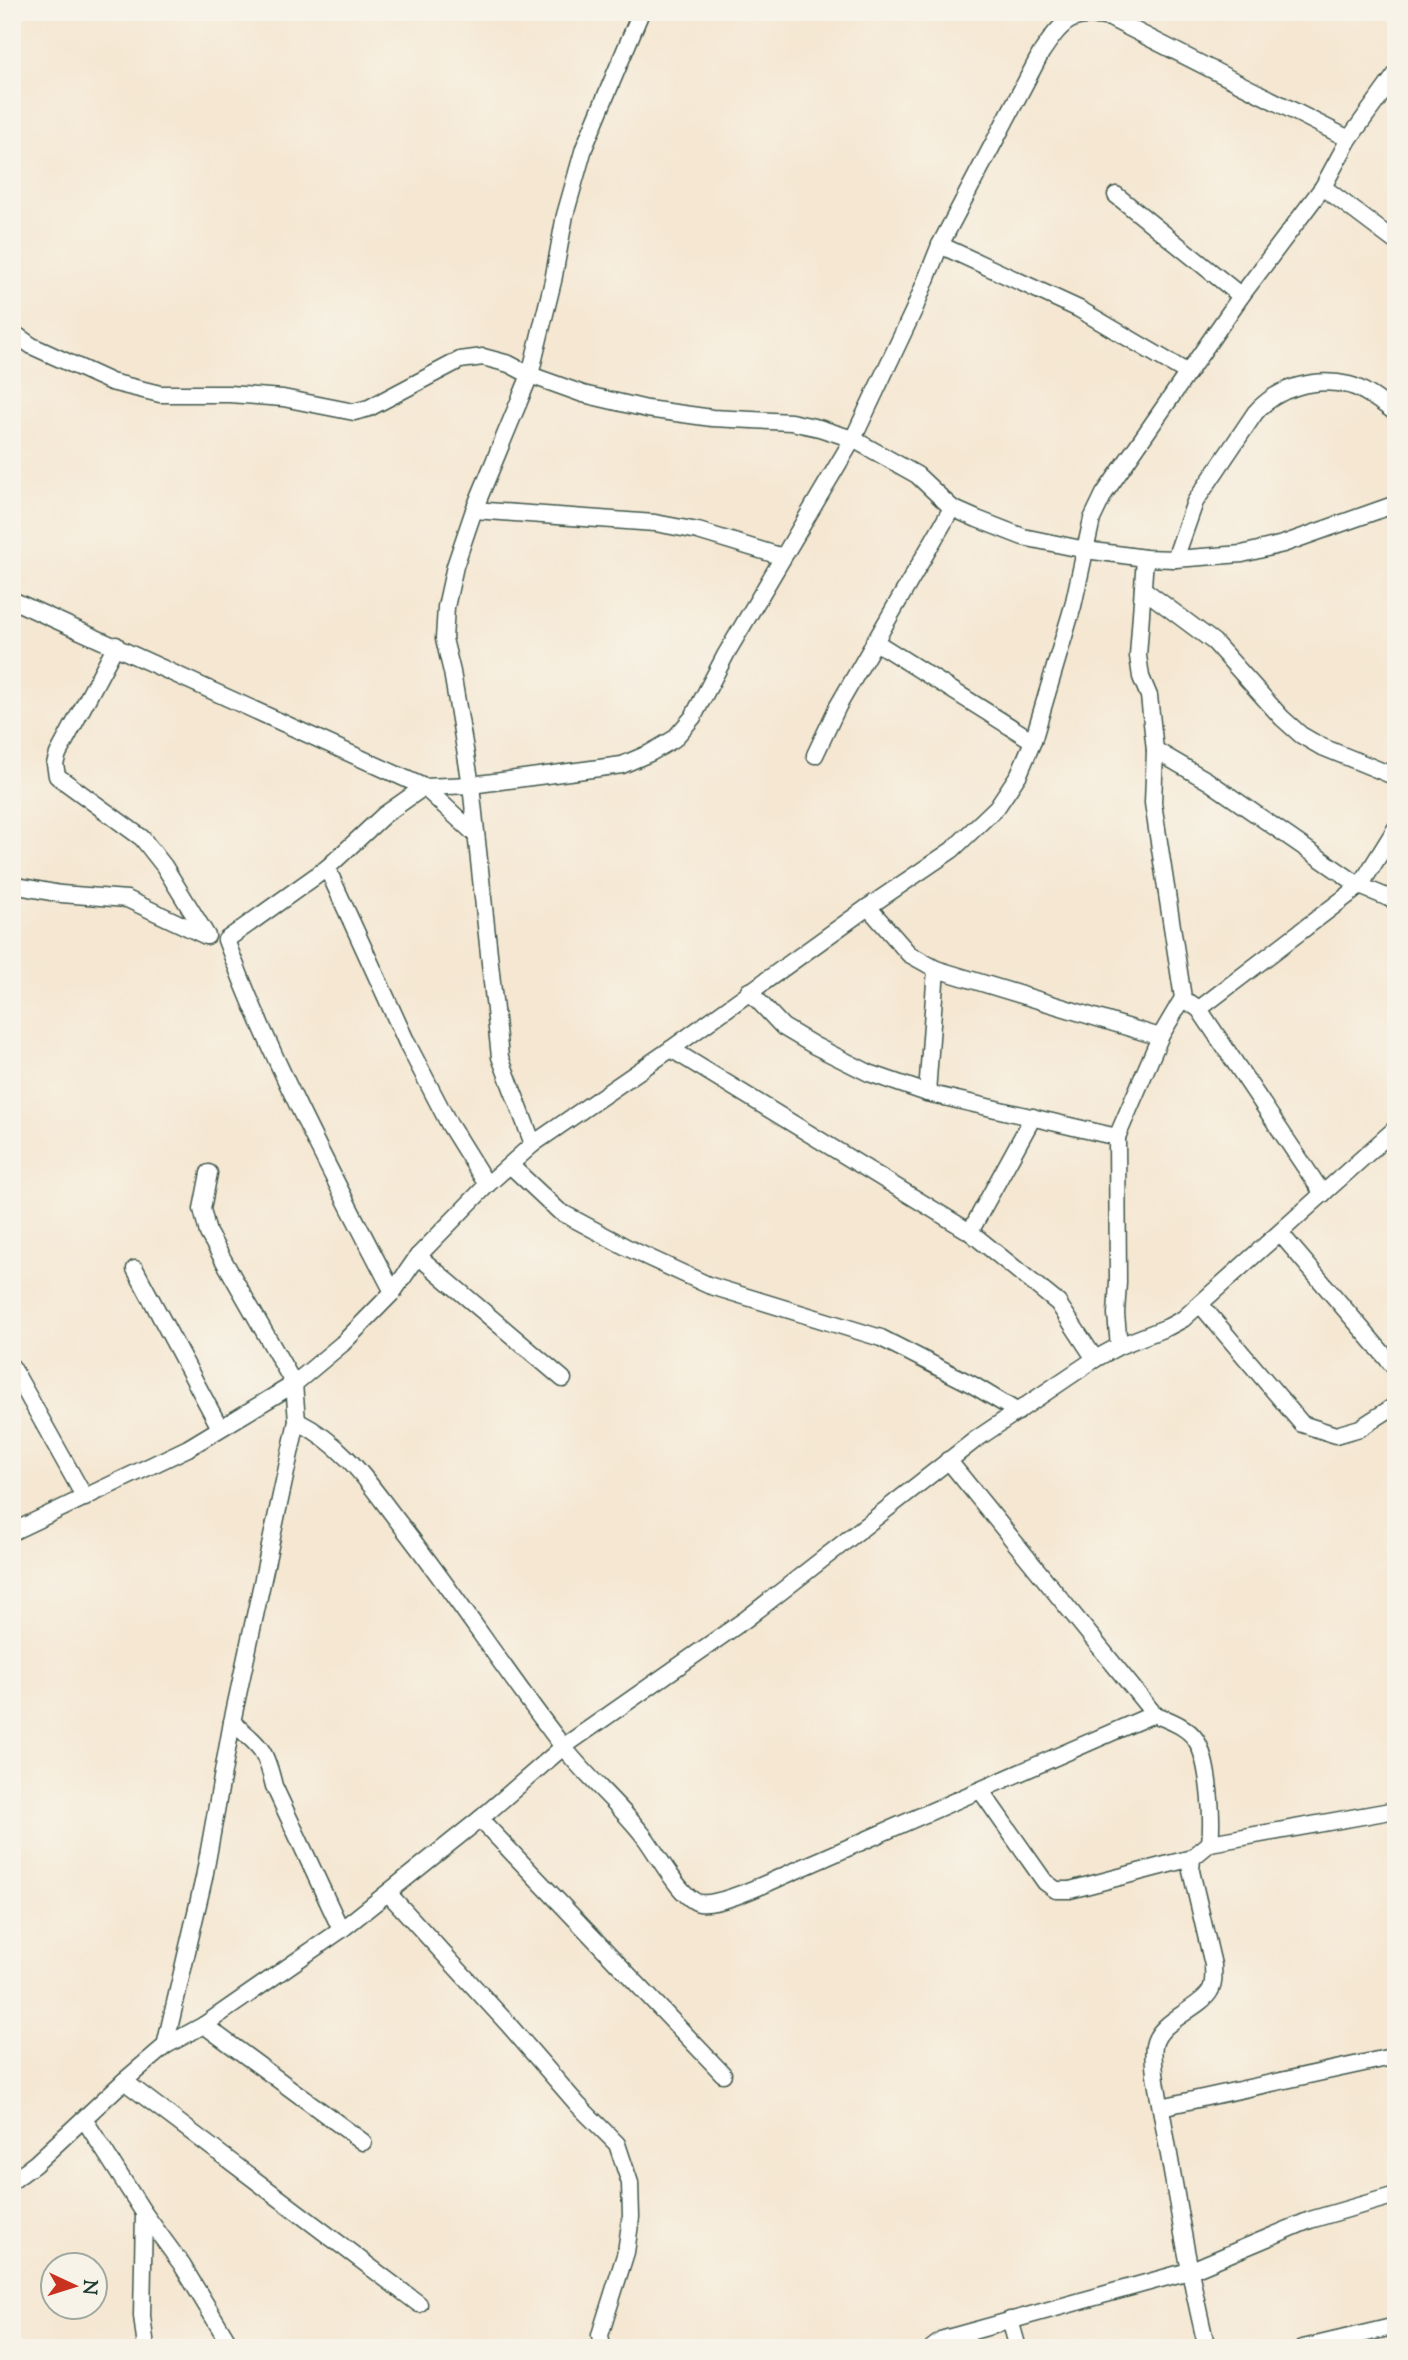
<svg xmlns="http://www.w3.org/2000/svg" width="1408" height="2360" font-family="'Sorts Mill Goudy',serif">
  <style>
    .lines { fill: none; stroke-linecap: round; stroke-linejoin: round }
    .street-casing { stroke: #3f564c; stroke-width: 19 }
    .street { stroke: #fff; stroke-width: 16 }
  </style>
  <rect width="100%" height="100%" fill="#f7f3e8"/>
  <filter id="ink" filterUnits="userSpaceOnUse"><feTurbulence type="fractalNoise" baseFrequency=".0143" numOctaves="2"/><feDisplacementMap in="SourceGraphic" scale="14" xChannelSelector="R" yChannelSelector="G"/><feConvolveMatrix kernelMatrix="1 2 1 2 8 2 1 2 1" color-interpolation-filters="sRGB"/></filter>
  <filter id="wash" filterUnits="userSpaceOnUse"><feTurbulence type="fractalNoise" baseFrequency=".00686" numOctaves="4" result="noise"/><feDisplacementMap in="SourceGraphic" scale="28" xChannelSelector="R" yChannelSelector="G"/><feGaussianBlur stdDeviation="1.57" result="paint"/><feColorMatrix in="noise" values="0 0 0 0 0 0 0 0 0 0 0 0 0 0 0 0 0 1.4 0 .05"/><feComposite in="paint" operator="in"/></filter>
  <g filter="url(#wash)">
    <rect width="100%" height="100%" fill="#f5e7d2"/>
  </g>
  <g filter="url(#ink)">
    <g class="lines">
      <g class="street-casing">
        <g id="street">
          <path d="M 1323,187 L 1396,242"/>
          <path d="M 1116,195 L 1241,296"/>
          <path d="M 940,245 L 1079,309 L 1188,373"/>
          <path d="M 12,332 L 32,346 L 111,382 L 160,394 L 229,394 L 283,398 L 354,412 L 369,408 L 460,360 L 483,357 L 509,364 L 530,375 L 583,394 L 647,409 L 712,418 L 791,422 L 819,428 L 853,439 L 917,475 L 952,508 L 977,519 L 1023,537 L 1086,550 L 1145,558 L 1175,559 L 1242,554 L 1283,544 L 1396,504"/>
          <path d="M 474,510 L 655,523 L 698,531 L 783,557"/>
          <path d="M 1175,559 L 1195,502 L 1255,413 C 1277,387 1316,377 1349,385 C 1365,389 1383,404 1396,413"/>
          <path d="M 1143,589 L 1214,642 L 1282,718 L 1301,735 L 1320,746 L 1396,777"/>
          <path d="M 12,600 L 424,787 L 475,834"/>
          <path d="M 874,641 L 1033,741"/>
          <path d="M 116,645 L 58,754 L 55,764 L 57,776 L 142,838 L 164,866 L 207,936"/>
          <path d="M 1155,750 L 1208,781 L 1360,886 L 1396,901"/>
          <path d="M 815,755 L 838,706 L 952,508"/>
          <path d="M 327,868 L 407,1043 L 449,1124 L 487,1185"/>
          <path d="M 12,885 L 61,894 L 127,899 L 206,936"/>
          <path d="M 868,907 L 909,954 L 936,969 L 1160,1037"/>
          <path d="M 749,991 L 783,1027 L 815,1046 L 869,1073 L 927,1093 L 1117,1137"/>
          <path d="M 1190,1003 L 1199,1009 L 1323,1194"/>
          <path d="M 1199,1009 L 1360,886 L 1396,828"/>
          <path d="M 671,1049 L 970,1232 L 1058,1303 L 1095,1359"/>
          <path d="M 927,1093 L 936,969"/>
          <path d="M 533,1144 L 500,1057 L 471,785 L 452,672 L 444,639 L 446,607 L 455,566 L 474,510 L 530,375 L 553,281 L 565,215 L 584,148 L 641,12"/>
          <path d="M 510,1165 L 559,1211 L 628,1248 L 708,1285 L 881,1338 L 973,1385 L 1018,1412"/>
          <path d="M 970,1232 L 1033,1117"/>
          <path d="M 1280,1233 L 1396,1369"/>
          <path d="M 418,1256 L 563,1379"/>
          <path d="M 135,1269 L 220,1428"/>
          <path d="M 393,1292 C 333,1177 272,1062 226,940 L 327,868 L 384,815 L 424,787 L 471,785 L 622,765 L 650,753 L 674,739 L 693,717 L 726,654 L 853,439 L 914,310 L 940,245 L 1041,53 C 1062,22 1071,10 1110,18 L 1349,139"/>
          <path d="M 1200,1304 L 1302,1424 L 1336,1435 L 1360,1428 L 1396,1405"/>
          <path d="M 1119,1346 L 1168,1327 L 1183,1319 L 1396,1128"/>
          <path d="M 12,1367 L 85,1498"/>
          <path d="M 297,1421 C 348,1447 370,1486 404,1529 C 459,1600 507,1674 561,1744 C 586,1777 618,1803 643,1835 C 656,1851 681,1900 700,1903 C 719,1906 763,1885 781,1877 L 1154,1714"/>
          <path d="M 948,1460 L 1154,1714 C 1168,1720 1187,1726 1196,1740 C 1209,1760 1213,1818 1210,1843 L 1192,1858 L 1191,1871 L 1213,1965 C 1213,1973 1215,1983 1210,1991 C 1200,2009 1158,2021 1154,2046 C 1151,2065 1161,2106 1164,2126 C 1177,2200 1189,2275 1207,2348"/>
          <path d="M 12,1532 L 188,1448 L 294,1384 L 342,1344 L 393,1292 L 418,1256 L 487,1185 L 533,1144 L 671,1049 L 868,907 L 952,850 L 997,807 L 1019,774 L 1033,741 L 1073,606 L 1092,519 L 1104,494 L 1241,296 L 1323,187 L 1349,139 L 1396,74"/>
          <path d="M 232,1722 C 261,1747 265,1748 274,1786 L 341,1930"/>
          <path d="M 981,1791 L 1045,1882 L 1056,1890 L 1070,1890 L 1192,1858"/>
          <path d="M 480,1819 L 723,2074"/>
          <path d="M 1210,1843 L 1396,1810"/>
          <path d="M 388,1893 L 508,2024 L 578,2105 L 617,2144 L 630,2183 L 631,2217 L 626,2252 L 600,2335 L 602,2348"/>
          <path d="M 204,2025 L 363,2142"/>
          <path d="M 165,2046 L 204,1878 L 232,1722 L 297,1421 L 294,1384 L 208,1233 L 202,1209 L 209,1173"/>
          <path d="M 124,2081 L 419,2304"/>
          <path d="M 1161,2107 L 1396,2056"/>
          <path d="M 84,2119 L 144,2213 L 142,2316 L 146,2348"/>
          <path d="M 12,2181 L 35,2164 L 124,2081 L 165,2046 L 204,2025 L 341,1930 L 480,1819 L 563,1747 L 746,1619 L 975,1440 L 1095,1359 L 1119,1346 L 1116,1314 L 1118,1282 L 1117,1137 L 1160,1037 L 1183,998 L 1153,803 L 1155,750 L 1149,696 L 1141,677 L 1138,656 L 1145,558"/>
          <path d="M 144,2213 L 182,2265 L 232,2348"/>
          <path d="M 1010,2320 L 1018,2348"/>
          <path d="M 932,2348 L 944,2339 L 1189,2271 L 1310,2220 L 1396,2195"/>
          <path d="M 1303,2348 L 1396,2326"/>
        </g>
      </g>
      <use href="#street" class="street"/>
    </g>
  </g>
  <rect width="1408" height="2360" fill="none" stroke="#f7f3e8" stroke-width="42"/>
  <g transform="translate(74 2286) rotate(94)"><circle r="33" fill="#f7f3e8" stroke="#a1aaa0" stroke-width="2"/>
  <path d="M0-5L12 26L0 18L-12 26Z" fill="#c8321e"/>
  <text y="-10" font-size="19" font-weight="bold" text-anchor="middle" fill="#1f3d34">N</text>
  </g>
</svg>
